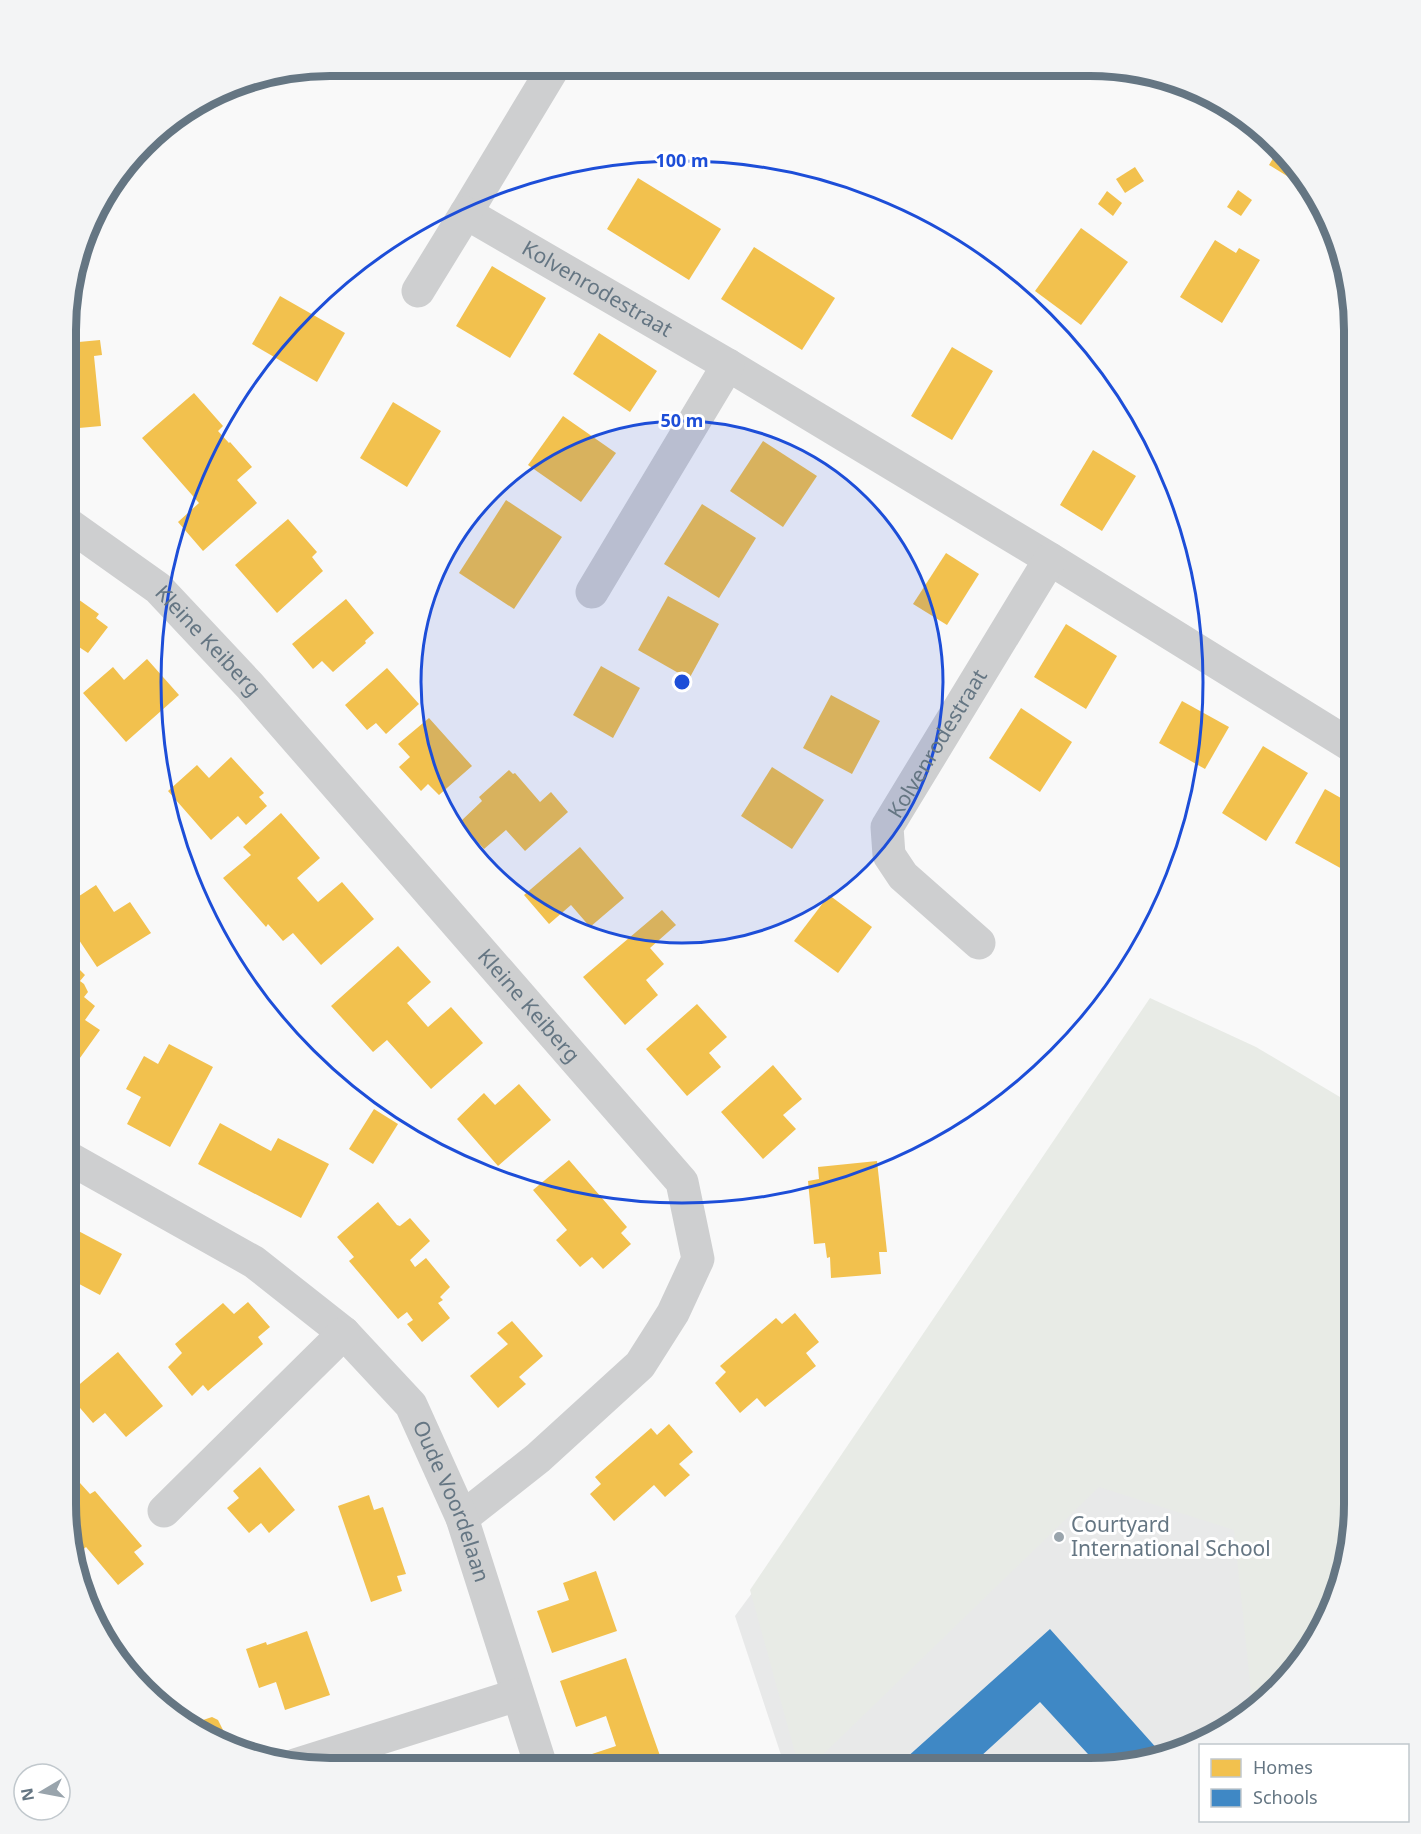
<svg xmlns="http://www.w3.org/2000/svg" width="1421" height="1834" font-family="'Noto Sans',sans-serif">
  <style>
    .built { fill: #e8e9e9 }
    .green { fill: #e8ebe6 }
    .homes { fill: #f2c14e }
    .schools { fill: #3f88c5 }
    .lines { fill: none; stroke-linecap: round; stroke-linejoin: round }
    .minor { stroke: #cecfd0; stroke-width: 33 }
    .ring { fill: none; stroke: #1d4ed8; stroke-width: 3 }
    .poi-dot { fill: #99a4ac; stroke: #fff; stroke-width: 2 }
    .labels { text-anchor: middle; stroke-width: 6; stroke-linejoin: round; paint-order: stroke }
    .street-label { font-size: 21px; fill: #657683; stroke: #fff }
    .poi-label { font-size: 21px; fill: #657683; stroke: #fff; text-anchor: start }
    .rim { fill: none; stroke: #657683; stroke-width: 8 }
    .centre { fill: #1d4ed8; stroke: #fff; stroke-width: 3 }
    .ring-label { font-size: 18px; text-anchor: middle; font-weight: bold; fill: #1d4ed8; stroke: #fff; stroke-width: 6; stroke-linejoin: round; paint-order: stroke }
  </style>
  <rect width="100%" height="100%" fill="#f9f9f9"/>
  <path class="built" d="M 945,1303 L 1341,1589 L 1310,1651 L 1265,1703 L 1208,1741 L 1091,1768 L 785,1767 L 735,1616 L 805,1521 Z"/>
  <path class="green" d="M 1150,998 L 1256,1047 L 1355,1106 L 1354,1522 L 1341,1589 L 1310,1651 L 1265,1703 L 1253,1710 L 1234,1530 L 1099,1487 L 810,1767 L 799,1767 L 750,1590 Z"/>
  <g class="homes">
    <path d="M 864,68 L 882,68 L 875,76 Z"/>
    <path d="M 894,68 L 913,68 L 907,76 Z"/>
    <path d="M 1009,68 L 1023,68 L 1018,75 Z"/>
    <path d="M 1037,68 L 1049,68 L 1045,74 Z"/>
    <path d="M 1105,68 L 1126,68 L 1133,71 L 1131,74 L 1127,70 L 1119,79 Z"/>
    <path d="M 1280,147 L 1289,156 L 1321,203 L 1297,190 L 1300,184 L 1269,165 Z"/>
    <path d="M 1135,167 L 1144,181 L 1125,193 L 1116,179 Z"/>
    <path d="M 638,178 L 721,229 L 689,280 L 607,229 Z"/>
    <path d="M 1238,190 L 1252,200 L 1241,216 L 1227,207 Z"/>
    <path d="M 1107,191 L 1122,203 L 1113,216 L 1098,204 Z"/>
    <path d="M 1081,228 L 1128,262 L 1081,325 L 1035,291 Z"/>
    <path d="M 1215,240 L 1236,253 L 1239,248 L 1260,260 L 1222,323 L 1180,297 Z"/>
    <path d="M 754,247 L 835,298 L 802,350 L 721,299 Z"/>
    <path d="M 492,266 L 546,298 L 510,358 L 456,326 Z"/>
    <path d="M 280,296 L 345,333 L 317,382 L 252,344 Z"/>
    <path d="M 599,333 L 657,371 L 630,412 L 573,374 Z"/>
    <path d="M 100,340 L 102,355 L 94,356 L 101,426 L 68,429 L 68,343 Z"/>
    <path d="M 952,347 L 993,371 L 952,440 L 911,416 Z"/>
    <path d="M 194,393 L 223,426 L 218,431 L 229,443 L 230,442 L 252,467 L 237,480 L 257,503 L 203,551 L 178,522 L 199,503 L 142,438 Z"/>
    <path d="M 393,402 L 441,431 L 407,487 L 360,458 Z"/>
    <path d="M 563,416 L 616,453 L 581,502 L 528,465 Z"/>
    <path d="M 763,441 L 817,476 L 783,527 L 730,491 Z"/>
    <path d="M 1093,450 L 1136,476 L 1102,531 L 1060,505 Z"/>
    <path d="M 506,500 L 562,537 L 514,609 L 459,573 Z"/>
    <path d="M 702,504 L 756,538 L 719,598 L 664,564 Z"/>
    <path d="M 288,519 L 317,552 L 312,557 L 323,571 L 277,613 L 235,565 Z"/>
    <path d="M 946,553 L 979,574 L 947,625 L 913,604 Z"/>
    <path d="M 68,592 L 99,614 L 96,618 L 108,627 L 88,653 L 76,645 L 68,657 Z"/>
    <path d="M 668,596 L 719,624 L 689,679 L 638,650 Z"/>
    <path d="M 346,599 L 374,633 L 365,641 L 366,643 L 333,672 L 322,661 L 313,669 L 292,644 Z"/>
    <path d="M 1066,624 L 1117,656 L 1086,709 L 1034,677 Z"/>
    <path d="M 147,659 L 179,695 L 126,742 L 83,693 L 113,667 L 124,680 Z"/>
    <path d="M 601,666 L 640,688 L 613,738 L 573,715 Z"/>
    <path d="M 387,668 L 419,704 L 386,734 L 376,723 L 367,730 L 345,705 Z"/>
    <path d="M 831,695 L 880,721 L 852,774 L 803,748 Z"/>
    <path d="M 1182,701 L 1229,727 L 1205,769 L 1159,743 Z"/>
    <path d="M 1021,708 L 1072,742 L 1040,792 L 989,758 Z"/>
    <path d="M 429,718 L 472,766 L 439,795 L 428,784 L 421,791 L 399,767 L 410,757 L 398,744 Z"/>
    <path d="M 1263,746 L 1308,773 L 1266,841 L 1222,813 Z"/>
    <path d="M 231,757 L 264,793 L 259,797 L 267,806 L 246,825 L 238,816 L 211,840 L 168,791 L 197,765 L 209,778 Z"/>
    <path d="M 772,767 L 824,800 L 792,849 L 741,816 Z"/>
    <path d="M 509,770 L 513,774 L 515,773 L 540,802 L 551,792 L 568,812 L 525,851 L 506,830 L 484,849 L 460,822 L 482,801 L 479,797 Z"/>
    <path d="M 1325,789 L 1355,806 L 1355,871 L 1353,875 L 1295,843 Z"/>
    <path d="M 281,813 L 320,858 L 297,878 L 318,902 L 342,882 L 374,919 L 321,965 L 293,933 L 283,941 L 268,924 L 266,927 L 223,878 L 251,855 L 243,847 Z"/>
    <path d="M 580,847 L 624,898 L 590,927 L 571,905 L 549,924 L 524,895 Z"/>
    <path d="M 96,885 L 114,912 L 130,902 L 151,933 L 97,967 L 67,922 L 67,904 Z"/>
    <path d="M 829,895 L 872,927 L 838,973 L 794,941 Z"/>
    <path d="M 662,910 L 676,925 L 650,948 L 664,964 L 646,980 L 658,995 L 625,1025 L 583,977 Z"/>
    <path d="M 398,946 L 431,982 L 407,1003 L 428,1027 L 451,1007 L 483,1043 L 431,1089 L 387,1040 L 373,1052 L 331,1006 Z"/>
    <path d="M 71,961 L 85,975 L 80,981 L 84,984 L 88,992 L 84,997 L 95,1006 L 85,1020 L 100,1030 L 67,1076 L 67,966 Z"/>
    <path d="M 697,1004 L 727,1037 L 709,1053 L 721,1067 L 687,1096 L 646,1049 Z"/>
    <path d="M 169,1044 L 213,1067 L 170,1147 L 127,1124 L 141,1097 L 126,1089 L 144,1056 L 158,1064 Z"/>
    <path d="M 773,1065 L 802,1099 L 783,1115 L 796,1129 L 763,1159 L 721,1112 Z"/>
    <path d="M 519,1084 L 551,1120 L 498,1166 L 457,1119 L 484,1093 L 495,1105 Z"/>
    <path d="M 374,1109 L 398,1124 L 373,1164 L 349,1149 Z"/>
    <path d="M 220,1123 L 271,1151 L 278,1138 L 329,1164 L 301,1218 L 198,1164 Z"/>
    <path d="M 569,1160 L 627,1227 L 621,1233 L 631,1244 L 603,1269 L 592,1257 L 580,1267 L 556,1240 L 567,1230 L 533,1190 Z"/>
    <path d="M 877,1161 L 887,1252 L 879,1252 L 881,1274 L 831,1278 L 830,1257 L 827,1258 L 825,1243 L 814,1244 L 808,1181 L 819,1179 L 818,1167 Z"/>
    <path d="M 378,1202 L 397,1225 L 400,1226 L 410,1218 L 430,1241 L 410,1260 L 415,1267 L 426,1258 L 450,1287 L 440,1297 L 443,1300 L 438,1303 L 450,1318 L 422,1342 L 407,1324 L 413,1320 L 407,1312 L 398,1319 L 349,1261 L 354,1257 L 337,1237 Z"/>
    <path d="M 67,1225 L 122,1254 L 100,1295 L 66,1277 Z"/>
    <path d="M 248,1302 L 270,1327 L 258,1337 L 263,1344 L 208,1391 L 203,1385 L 192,1396 L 168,1367 L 182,1353 L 175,1344 L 223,1303 L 234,1314 Z"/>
    <path d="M 795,1313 L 819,1342 L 806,1353 L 816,1366 L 765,1407 L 757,1398 L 740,1413 L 715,1383 L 726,1372 L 720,1366 L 776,1318 L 782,1324 Z"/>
    <path d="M 512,1321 L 543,1356 L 519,1377 L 526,1384 L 498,1408 L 470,1376 L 508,1344 L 497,1333 Z"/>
    <path d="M 118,1352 L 163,1406 L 126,1437 L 105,1413 L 93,1423 L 68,1394 Z"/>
    <path d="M 669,1424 L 693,1452 L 679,1464 L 690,1475 L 665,1497 L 654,1485 L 614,1521 L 590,1494 L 601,1484 L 595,1477 L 651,1428 L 657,1435 Z"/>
    <path d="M 260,1467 L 295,1510 L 269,1533 L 261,1523 L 249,1533 L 227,1508 L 239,1498 L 233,1491 Z"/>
    <path d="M 80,1483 L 90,1494 L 95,1491 L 142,1546 L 134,1552 L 144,1564 L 118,1585 L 86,1547 L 78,1554 L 66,1504 L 66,1495 Z"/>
    <path d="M 369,1495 L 374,1510 L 383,1507 L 406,1574 L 397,1576 L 402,1591 L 371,1602 L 338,1506 Z"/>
    <path d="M 596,1571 L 617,1631 L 552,1653 L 537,1611 L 569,1600 L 563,1583 Z"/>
    <path d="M 307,1631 L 330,1695 L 285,1710 L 276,1682 L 259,1688 L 246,1649 L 266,1642 L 267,1645 Z"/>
    <path d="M 626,1658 L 647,1719 L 664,1767 L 590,1767 L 586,1756 L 616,1746 L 606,1716 L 576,1727 L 560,1681 Z"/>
    <path d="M 212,1717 L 218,1720 L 228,1740 L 188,1725 Z"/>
  </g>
  <g class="schools">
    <path d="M 1050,1629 L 1160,1752 L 1099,1766 L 1040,1702 L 968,1768 L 896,1767 Z"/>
    <path d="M 1222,1723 L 1226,1728 L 1208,1741 L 1200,1742 Z"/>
  </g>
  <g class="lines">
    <g class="minor">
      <path id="s1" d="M 554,67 L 466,213 L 728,365 L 1050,559 L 1355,748"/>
      <path d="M 418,291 L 466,213"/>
      <path id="s2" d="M 68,524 L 158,588 L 250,686 L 682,1182 L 698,1259 L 673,1313 L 640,1365 L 538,1458 L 462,1518"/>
      <path d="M 592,592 L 728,365"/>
      <path id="s3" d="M 979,943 L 903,876 L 889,855 L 887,827 L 1050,559"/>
      <path id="s4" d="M 67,1157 L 254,1262 L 344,1333 L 411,1405 L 462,1518 L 541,1766"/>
      <path d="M 164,1511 L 344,1333"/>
      <path d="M 295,1765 L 517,1695"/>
    </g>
  </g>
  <circle cx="682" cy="682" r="261" fill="#1d4ed8" fill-opacity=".12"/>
  <g class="ring">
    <circle cx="682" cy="682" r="261"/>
    <circle cx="682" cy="682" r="521"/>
  </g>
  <circle class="poi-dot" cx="1059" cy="1537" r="6"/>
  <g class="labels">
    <g class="street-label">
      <text dy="7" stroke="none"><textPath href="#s1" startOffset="322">Kolvenrodestraat</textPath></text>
      <text dy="7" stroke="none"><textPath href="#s2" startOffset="183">Kleine Keiberg</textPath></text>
      <text dy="7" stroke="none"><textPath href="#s3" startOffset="252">Kolvenrodestraat</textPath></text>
      <text dy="7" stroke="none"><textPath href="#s2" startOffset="669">Kleine Keiberg</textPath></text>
      <text dy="7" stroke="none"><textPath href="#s4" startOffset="532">Oude Voordelaan</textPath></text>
    </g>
    <g class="poi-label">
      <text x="1071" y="1532">Courtyard<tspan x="1071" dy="24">International School</tspan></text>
    </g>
  </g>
  <path d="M0 0H1421V1834H0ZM330 76H1090A254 254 0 0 1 1344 330V1504A254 254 0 0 1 1090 1758H330A254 254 0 0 1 76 1504V330A254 254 0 0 1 330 76Z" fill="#f3f4f5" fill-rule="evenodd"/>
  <path class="rim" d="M330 76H1090A254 254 0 0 1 1344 330V1504A254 254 0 0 1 1090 1758H330A254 254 0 0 1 76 1504V330A254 254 0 0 1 330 76Z"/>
  <circle cx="682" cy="682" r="9" class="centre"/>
  <g class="ring-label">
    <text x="682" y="167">100 m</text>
    <text x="682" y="427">50 m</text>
  </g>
  <rect x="1199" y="1744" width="210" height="78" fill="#ffffff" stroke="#c1c8cd" stroke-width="1.5"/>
  <rect x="1211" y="1759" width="30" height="18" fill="#f2c14e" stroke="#c1c8cd" stroke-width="1.5"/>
  <text x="1253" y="1774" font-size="18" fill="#657683">Homes</text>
  <rect x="1211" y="1789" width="30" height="18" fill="#3f88c5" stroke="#c1c8cd" stroke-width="1.5"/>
  <text x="1253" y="1804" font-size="18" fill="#657683">Schools</text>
  <g transform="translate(42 1792) rotate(260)"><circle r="28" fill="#ffffff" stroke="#c1c8cd" stroke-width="1.5"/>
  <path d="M0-4.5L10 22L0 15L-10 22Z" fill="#99a4ac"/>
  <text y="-9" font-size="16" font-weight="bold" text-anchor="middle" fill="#657683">N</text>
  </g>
</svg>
